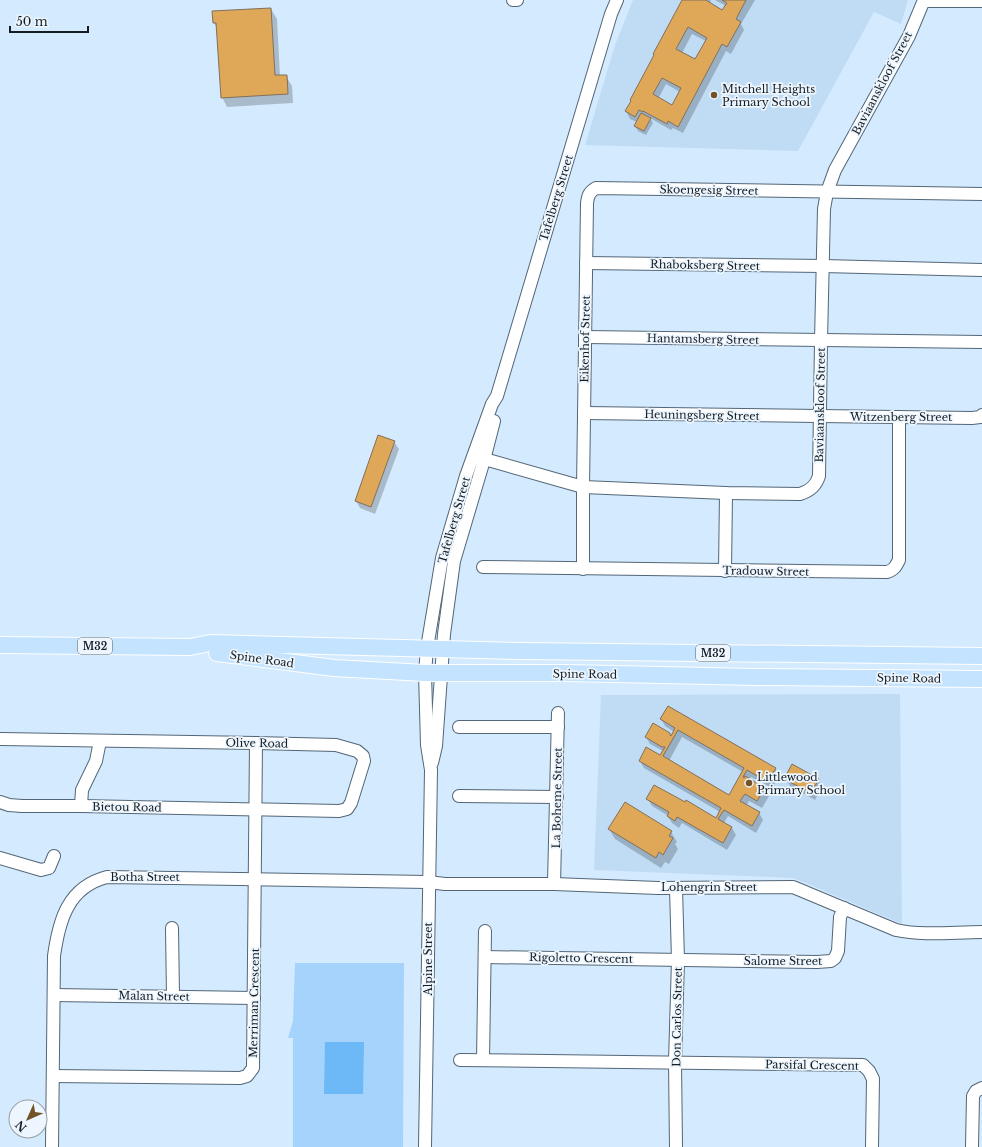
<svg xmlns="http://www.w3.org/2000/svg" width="982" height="1147" font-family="'Libre Baskerville',serif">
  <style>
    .built { fill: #c0dcf5 }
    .green { fill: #a5d3fc }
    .water { fill: #6db8f6 }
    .shadow { fill: #0003; fill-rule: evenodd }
    .building { fill: #dfa758; stroke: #80705c; fill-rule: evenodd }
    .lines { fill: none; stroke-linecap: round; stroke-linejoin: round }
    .minor-casing { stroke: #536677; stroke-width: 14 }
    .major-casing { stroke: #fff; stroke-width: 18 }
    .minor { stroke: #fff; stroke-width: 12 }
    .major { stroke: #c3e3ff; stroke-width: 16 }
    .poi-dot { fill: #715327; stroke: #edf6fe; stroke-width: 1.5 }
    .labels { text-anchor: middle; stroke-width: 3.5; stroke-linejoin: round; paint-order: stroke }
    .shield { fill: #edf6fe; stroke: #565e65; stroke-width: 1 }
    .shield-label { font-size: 10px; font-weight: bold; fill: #151d23 }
    .street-label { font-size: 11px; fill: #151d23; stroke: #edf6fe }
    .poi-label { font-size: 11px; fill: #151d23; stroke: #edf6fe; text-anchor: start }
  </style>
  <rect width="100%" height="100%" fill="#d4eafe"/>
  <g class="built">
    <path d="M 633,0 L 908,0 L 901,24 L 874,12 L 798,151 L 585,145 L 615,45 Z"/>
    <path d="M 900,694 L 902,924 L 808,884 L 793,878 L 594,870 L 601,695 Z"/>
  </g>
  <path class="green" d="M 295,963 L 404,963 L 403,1147 L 293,1147 L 293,1038 L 288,1038 L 293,1021 Z"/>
  <path class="water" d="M 325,1042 L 364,1042 L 363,1094 L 324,1094 Z"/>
  <g class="shadow">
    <path d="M 684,0 L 711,0 L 710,2 L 712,4 L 723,12 L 726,6 L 715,0 L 755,0 L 741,24 L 744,30 L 731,54 L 726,51 L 683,133 L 673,128 L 671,130 L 650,118 L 653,123 L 646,135 L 638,131 L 635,126 L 637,122 L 630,119 L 626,111 ZM 692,34 L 706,41 L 696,61 L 682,53 ZM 666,84 L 680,92 L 672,107 L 658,99 Z"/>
    <path d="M 271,9 L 277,19 L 280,76 L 286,76 L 292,86 L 293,103 L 227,107 L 222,97 L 218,29 L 214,23 L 213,12 Z"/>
    <path d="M 394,442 L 399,449 L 375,514 L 360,508 L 356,501 Z"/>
    <path d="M 661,719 L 775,768 L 779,776 L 772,788 L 751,777 L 750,780 L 764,788 L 769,796 L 762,808 L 749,801 L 746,806 L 759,813 L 763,820 L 756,833 L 728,816 L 724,823 L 732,828 L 736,835 L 727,850 L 682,823 L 679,828 L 672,823 L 667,815 L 652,806 L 648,799 L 716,819 L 720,812 L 644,768 L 640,761 L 660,756 L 663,751 L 650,744 L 646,737 L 670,734 L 671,737 L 674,732 L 665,726 ZM 682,737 L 743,772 L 729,796 L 669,761 Z"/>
    <path d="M 786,779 L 818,780 L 822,787 L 815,800 L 790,786 Z"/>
    <path d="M 609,829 L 671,832 L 677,842 L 675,844 L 678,849 L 669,864 L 665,862 L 661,868 L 615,839 Z"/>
  </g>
  <g class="building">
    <path d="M 682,0 L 706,0 L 722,10 L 727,3 L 722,0 L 746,0 L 736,19 L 741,22 L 727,47 L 722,44 L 678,127 L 668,121 L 667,124 L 643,111 L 643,112 L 639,110 L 635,117 L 625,111 L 631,101 L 630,100 L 654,55 L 653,54 ZM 688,27 L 707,38 L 695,59 L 676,49 ZM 662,78 L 681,88 L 672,105 L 653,94 Z"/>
    <path d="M 271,8 L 275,75 L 287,75 L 288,94 L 221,98 L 216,23 L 213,23 L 212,11 Z"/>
    <path d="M 641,113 L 651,118 L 644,131 L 634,126 Z"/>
    <path d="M 378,435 L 395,441 L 371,507 L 355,501 Z"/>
    <path d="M 668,706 L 776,768 L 767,782 L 747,770 L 743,777 L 744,778 L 745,776 L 765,788 L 757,801 L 745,794 L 740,801 L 760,812 L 752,826 L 724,810 L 718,819 L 732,827 L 723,843 L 677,817 L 675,821 L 667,816 L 669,812 L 646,799 L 654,785 L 678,798 L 685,802 L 686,800 L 716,818 L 721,808 L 639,761 L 646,747 L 660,755 L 665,747 L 662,747 L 645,737 L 653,723 L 670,733 L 670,735 L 671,736 L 675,728 L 660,719 ZM 678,730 L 744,768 L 729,795 L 663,756 Z"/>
    <path d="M 792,764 L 819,779 L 811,793 L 784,779 Z"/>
    <path d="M 625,802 L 672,831 L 669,836 L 673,838 L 663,855 L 659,852 L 656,858 L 608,829 Z"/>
  </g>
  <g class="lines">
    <g class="minor-casing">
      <g id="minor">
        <path d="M 513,0 L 517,0"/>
        <path d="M 924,1 L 982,1"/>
        <path d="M 586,263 L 823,266 L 982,270"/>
        <path d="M 585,337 L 982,342"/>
        <path d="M 584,413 L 972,418 L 980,417 L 982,415"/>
        <path d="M 474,456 L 583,487 L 726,493 L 800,494 C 810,491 816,486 819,476 L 821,341 L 824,209 L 827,192 L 835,170 L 909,36 L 924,0"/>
        <path d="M 483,567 L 887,572 C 894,570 896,566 899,560 L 899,417"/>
        <path d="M 583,569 L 583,487 L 587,203 C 588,196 589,192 596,188 L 982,194"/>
        <path d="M 725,571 L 726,493"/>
        <path d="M 459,727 L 558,727"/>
        <path d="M 0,739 L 256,743 L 336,745 L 357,751 L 363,756 L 364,761 L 351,803 L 347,809 L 339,811 L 81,806 L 22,806 L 9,805 L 0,802"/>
        <path d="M 432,763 L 436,746 L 444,634 L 454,561 L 484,460 L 494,421"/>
        <path d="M 459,796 L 557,797"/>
        <path d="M 81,806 L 82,790 L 96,761 L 100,741"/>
        <path d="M 0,858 L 41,870 L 49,868 L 54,856"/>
        <path d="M 554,884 L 558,713"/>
        <path d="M 172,928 L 173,996"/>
        <path d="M 485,957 L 817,962 L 831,961 L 835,958 L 838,951 L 840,917 L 844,908"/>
        <path d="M 54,995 L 254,998"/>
        <path d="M 460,1060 L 863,1065 L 869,1071 L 873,1079 L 872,1147"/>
        <path d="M 483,1060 L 485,931"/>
        <path d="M 53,1076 L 240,1078 L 247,1076 L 253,1068 L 256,743"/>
        <path d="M 52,1147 L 54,956 C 59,920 68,887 107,877 L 428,882 L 445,884 L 554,884 L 658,888 L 793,887 L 896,930 C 923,936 954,932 982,932"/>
        <path d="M 425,1147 L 431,770 L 427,745 L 425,673 L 427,648 L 442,558 L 466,476 L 492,404 L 497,396 L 611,14 L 617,0"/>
        <path d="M 676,1147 L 675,1062 L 678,960 L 676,888"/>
        <path d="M 972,1147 L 973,1096 L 976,1091 L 982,1088"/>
      </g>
    </g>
    <g class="major-casing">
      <g id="major">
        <path d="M 0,645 L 190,647 L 210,643 L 522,651 L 982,656"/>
        <path d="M 217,653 L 334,668 L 425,673 L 566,673 L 757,677 L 982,679"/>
      </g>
    </g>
    <use href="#minor" class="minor"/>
    <use href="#major" class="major"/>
  </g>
  <g class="poi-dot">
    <circle cx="714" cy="95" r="4"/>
    <circle cx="749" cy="783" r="4"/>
  </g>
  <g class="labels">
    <g class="shield">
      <rect x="78" y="638" width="34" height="16" rx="3"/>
      <rect x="696" y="645" width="34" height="16" rx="3"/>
    </g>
    <g class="shield-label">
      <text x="95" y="650">M32</text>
      <text x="713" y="657">M32</text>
    </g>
    <g class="street-label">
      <text transform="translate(882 83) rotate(-62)" y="4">Baviaanskloof Street</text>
      <text transform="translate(709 190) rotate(1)" y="4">Skoengesig Street</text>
      <text transform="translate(556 198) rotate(-73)" y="4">Tafelberg Street</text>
      <text transform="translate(705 265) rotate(1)" y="4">Rhaboksberg Street</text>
      <text transform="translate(585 339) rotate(-89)" y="4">Eikenhof Street</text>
      <text transform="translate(703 339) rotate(1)" y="4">Hantamsberg Street</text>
      <text transform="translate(820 405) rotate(-89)" y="4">Baviaanskloof Street</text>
      <text transform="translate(702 415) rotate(1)" y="4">Heuningsberg Street</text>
      <text x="901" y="421">Witzenberg Street</text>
      <text transform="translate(454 520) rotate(-74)" y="4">Tafelberg Street</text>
      <text transform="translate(766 571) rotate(1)" y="4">Tradouw Street</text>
      <text transform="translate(262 659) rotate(8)" y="4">Spine Road</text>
      <text transform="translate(585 674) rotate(1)" y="4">Spine Road</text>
      <text transform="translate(909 678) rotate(1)" y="4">Spine Road</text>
      <text transform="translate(257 743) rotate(1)" y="4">Olive Road</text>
      <text transform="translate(557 798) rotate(-89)" y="4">La Boheme Street</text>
      <text transform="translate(127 807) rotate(1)" y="4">Bietou Road</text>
      <text x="145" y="881">Botha Street</text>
      <text x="709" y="891">Lohengrin Street</text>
      <text transform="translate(581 958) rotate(1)" y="4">Rigoletto Crescent</text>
      <text transform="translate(428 959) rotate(-90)" y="4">Alpine Street</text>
      <text x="783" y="965">Salome Street</text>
      <text transform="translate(154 996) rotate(1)" y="4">Malan Street</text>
      <text transform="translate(254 1003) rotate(-89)" y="4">Merriman Crescent</text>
      <text transform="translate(677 1017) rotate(-89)" y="4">Don Carlos Street</text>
      <text transform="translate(812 1065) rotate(1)" y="4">Parsifal Crescent</text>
    </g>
    <g class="poi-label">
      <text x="722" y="93">Mitchell Heights<tspan x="722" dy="13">Primary School</tspan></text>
      <text x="757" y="781">Littlewood<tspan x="757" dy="13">Primary School</tspan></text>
    </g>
  </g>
  <g transform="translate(28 1119) rotate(225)"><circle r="19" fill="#edf6fe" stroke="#979fa6"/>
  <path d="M0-3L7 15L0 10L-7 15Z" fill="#715327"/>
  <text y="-6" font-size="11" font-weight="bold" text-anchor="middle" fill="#151d23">N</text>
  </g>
  <path d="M10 26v6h78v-6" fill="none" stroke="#151d23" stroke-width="2"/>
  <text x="16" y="26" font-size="12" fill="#151d23" stroke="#edf6fe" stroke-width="3" paint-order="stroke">50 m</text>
</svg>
